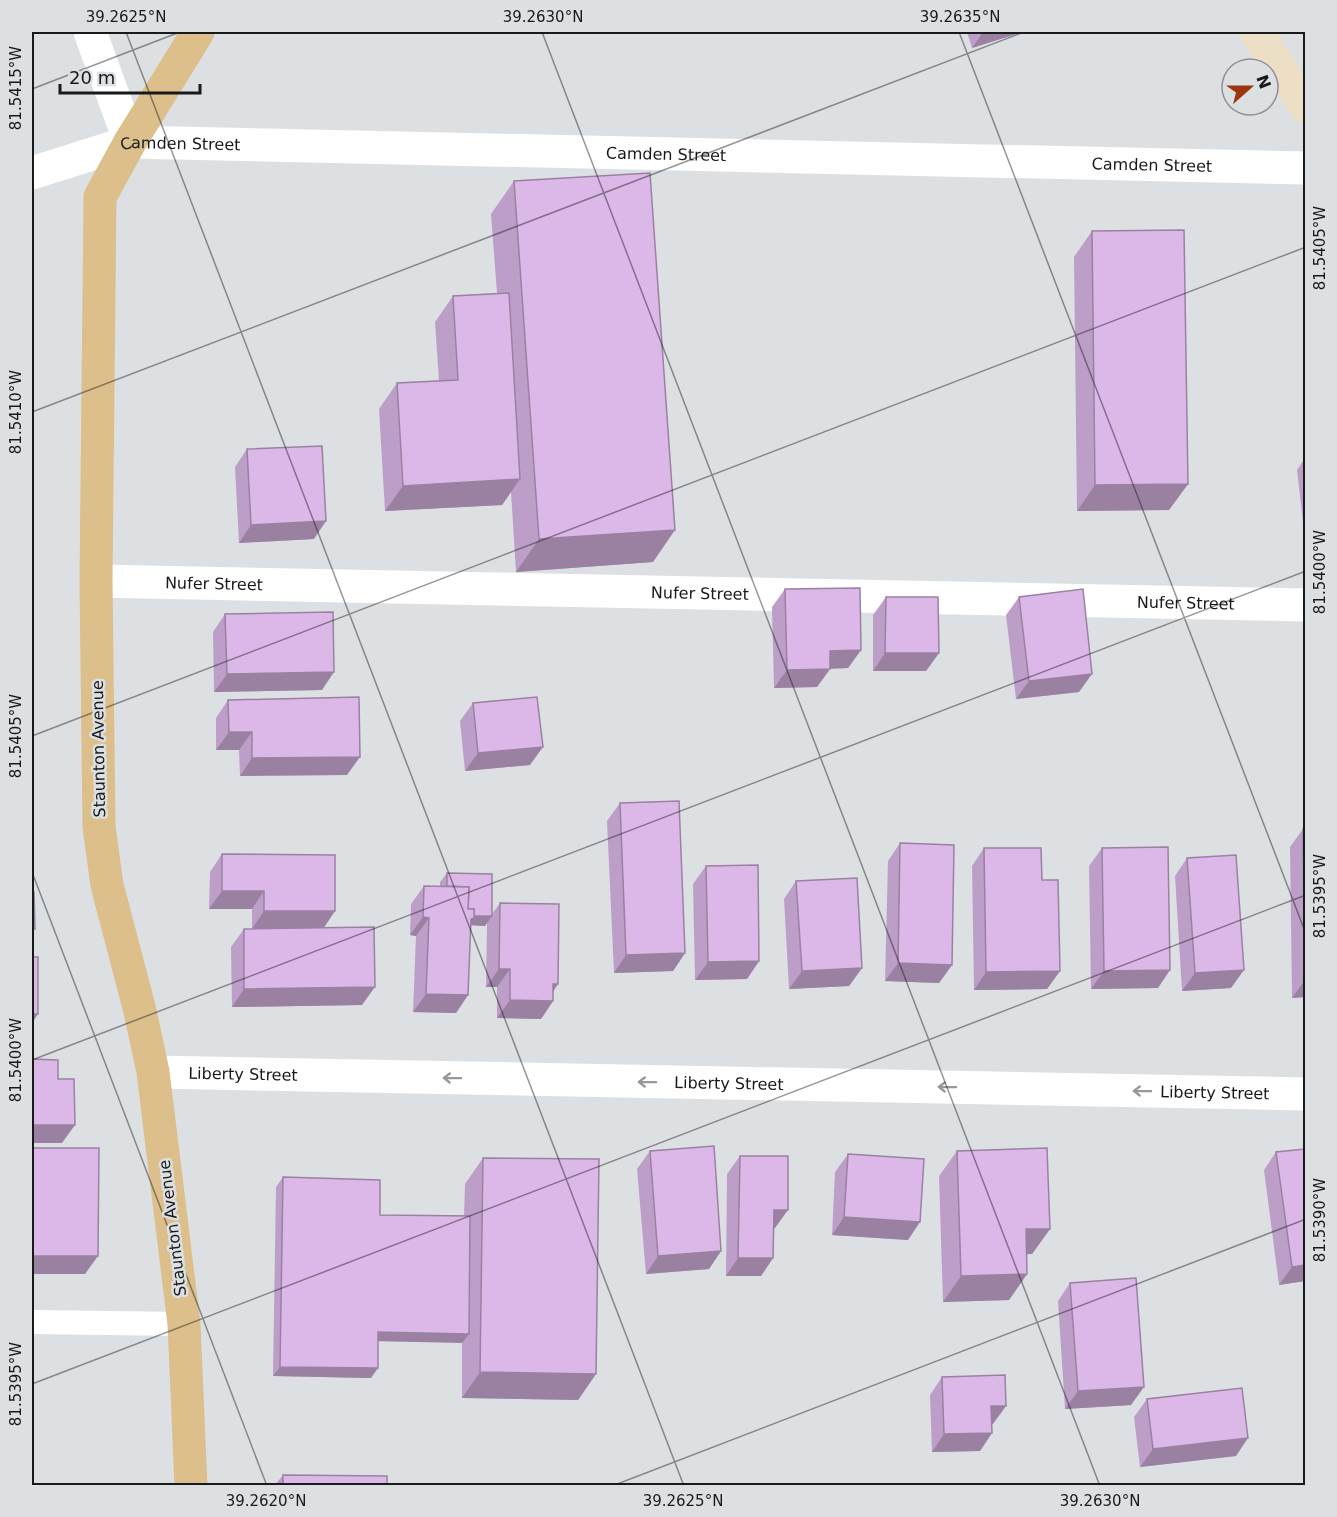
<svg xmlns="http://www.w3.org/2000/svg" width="1337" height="1517" font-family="'DejaVu Sans',sans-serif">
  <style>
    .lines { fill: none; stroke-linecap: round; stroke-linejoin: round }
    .lane { stroke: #fff; stroke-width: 24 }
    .street { stroke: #fff; stroke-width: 33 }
    .secondary { stroke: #eddfc5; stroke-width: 33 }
    .primary { stroke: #dcbf8b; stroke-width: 33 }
    .wall { fill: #bd9ec8 }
    .shaded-wall { fill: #9a81a2 }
    .building { fill: #dcb8e8; stroke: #9a81a2; stroke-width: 1.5 }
    .oneway { stroke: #979898 }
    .ticks { fill: none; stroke: #18191a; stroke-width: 1.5; stroke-opacity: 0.45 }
    .labels { text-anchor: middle; stroke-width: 5; stroke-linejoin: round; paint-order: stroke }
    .street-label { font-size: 16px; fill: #18191a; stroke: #dde0e3 }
    .neatline { fill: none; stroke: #18191a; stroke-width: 2 }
    .ticks-label { font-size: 15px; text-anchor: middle; fill: #18191a }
  </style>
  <rect width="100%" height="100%" fill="#dde0e3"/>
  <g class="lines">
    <path class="lane" d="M 32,1322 L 184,1324"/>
    <g class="street">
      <path d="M 90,32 L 130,142"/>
      <path id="s1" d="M 32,173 L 130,142 L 1306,168"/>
      <path id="s2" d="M 96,581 L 1306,605"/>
      <path id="s3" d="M 153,1072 L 1306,1094"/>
    </g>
    <path class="secondary" d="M 1256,32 L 1306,107"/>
    <path class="primary" d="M 191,1486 L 184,1324 L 153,1072 L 140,1011 L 107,885 L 99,827 L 96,581 L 100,197 L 130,142 L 198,32"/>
  </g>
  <g class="wall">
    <path d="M 967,32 L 1023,32 L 972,48 Z"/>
    <path d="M 514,181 L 653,562 L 516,572 L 511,492 L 502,505 L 385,511 L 379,409 L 397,383 L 439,381 L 435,322 L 453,296 L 497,293 L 491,214 Z"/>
    <path d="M 1092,231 L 1188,484 L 1169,510 L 1077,511 L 1074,257 Z"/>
    <path d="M 247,449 L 314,539 L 239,543 L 235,467 Z"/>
    <path d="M 1305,458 L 1305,522 L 1303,522 L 1297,470 Z"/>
    <path d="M 785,589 L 861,650 L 848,668 L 830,669 L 817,687 L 774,688 L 772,607 Z"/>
    <path d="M 886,597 L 939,653 L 926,671 L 873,671 L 873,615 Z"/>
    <path d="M 1019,597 L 1079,692 L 1016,699 L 1006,615 Z"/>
    <path d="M 225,614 L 322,690 L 214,692 L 213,632 Z"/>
    <path d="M 228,700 L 347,775 L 240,776 L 239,750 L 216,750 L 216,718 Z"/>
    <path d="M 473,703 L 530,765 L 465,771 L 460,721 Z"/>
    <path d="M 620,803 L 685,953 L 673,971 L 614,973 L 607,821 Z"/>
    <path d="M 1303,829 L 1305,997 L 1292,998 L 1290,847 Z"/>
    <path d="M 900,843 L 952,965 L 939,983 L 885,981 L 888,861 Z"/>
    <path d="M 984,848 L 1060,971 L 1047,989 L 974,990 L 972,866 Z"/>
    <path d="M 1102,848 L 1158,988 L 1091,989 L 1089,866 Z"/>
    <path d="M 222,854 L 335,911 L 323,928 L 362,1005 L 232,1007 L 231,947 L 244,929 L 252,929 L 252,909 L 209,909 L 210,872 Z"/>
    <path d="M 1187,858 L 1231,988 L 1182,991 L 1175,876 Z"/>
    <path d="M 706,866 L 759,961 L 747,979 L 695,980 L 693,884 Z"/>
    <path d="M 447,873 L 492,914 L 500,903 L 553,992 L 553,1001 L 541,1019 L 497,1018 L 497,987 L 486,987 L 487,923 L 485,926 L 470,925 L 468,995 L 456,1013 L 413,1012 L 416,936 L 410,935 L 411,904 L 424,886 L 440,886 L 440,882 Z"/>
    <path d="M 796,881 L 862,968 L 849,986 L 789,989 L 784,899 Z"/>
    <path d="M 1305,1149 L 1305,1281 L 1279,1285 L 1264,1170 L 1276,1152 Z"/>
    <path d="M 650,1151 L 721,1251 L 709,1269 L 646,1274 L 637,1169 Z"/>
    <path d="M 957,1151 L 1050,1229 L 1032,1254 L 1027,1254 L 1027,1274 L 1009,1300 L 943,1302 L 939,1176 Z"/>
    <path d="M 848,1154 L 908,1240 L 832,1235 L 835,1172 Z"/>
    <path d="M 740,1156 L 775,1228 L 774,1228 L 773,1258 L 761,1276 L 726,1276 L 727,1174 Z"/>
    <path d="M 483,1158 L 596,1374 L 578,1400 L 462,1398 L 462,1342 L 378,1341 L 371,1378 L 273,1376 L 276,1187 L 283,1177 L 380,1215 L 464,1216 L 465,1184 Z"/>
    <path d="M 1070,1283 L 1131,1405 L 1065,1409 L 1058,1301 Z"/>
    <path d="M 942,1377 L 993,1424 L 992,1424 L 992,1433 L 980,1451 L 932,1452 L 930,1395 Z"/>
    <path d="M 1147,1399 L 1236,1456 L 1140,1467 L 1134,1417 Z"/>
    <path d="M 283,1475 L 387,1485 L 275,1485 Z"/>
  </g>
  <g class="shaded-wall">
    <path d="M 983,32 L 1023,32 L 972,48 Z"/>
    <path d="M 520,479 L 502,505 L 385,511 L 403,486 Z"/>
    <path d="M 1188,484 L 1169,510 L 1077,511 L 1095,485 Z"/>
    <path d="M 326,521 L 314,539 L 239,543 L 251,525 Z"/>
    <path d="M 675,530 L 653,562 L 516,572 L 539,539 Z"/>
    <path d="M 861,650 L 848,668 L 817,669 L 830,651 Z"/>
    <path d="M 885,653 L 939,653 L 926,671 L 873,671 Z"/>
    <path d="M 830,669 L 817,687 L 774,688 L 787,670 Z"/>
    <path d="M 334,672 L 322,690 L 214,692 L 227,674 Z"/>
    <path d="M 1092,674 L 1079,692 L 1016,699 L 1029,681 Z"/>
    <path d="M 229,732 L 252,732 L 239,750 L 216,750 Z"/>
    <path d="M 543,747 L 530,765 L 465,771 L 478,753 Z"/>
    <path d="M 360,757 L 347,775 L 240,776 L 252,758 Z"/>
    <path d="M 222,891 L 264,891 L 252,909 L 209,909 Z"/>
    <path d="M 264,911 L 335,911 L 323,929 L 252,929 Z"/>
    <path d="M 465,916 L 492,916 L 485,926 L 469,925 Z"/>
    <path d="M 423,917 L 429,918 L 416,936 L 410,935 Z"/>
    <path d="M 685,953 L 673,971 L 614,973 L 626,955 Z"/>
    <path d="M 759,961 L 747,979 L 695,980 L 708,962 Z"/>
    <path d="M 898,963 L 952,965 L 939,983 L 885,981 Z"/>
    <path d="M 862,968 L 849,986 L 789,989 L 802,971 Z"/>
    <path d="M 499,969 L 510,969 L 497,987 L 486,987 Z"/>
    <path d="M 1170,970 L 1158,988 L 1091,989 L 1104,971 Z"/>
    <path d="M 1244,970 L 1231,988 L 1182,991 L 1195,973 Z"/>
    <path d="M 1060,971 L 1047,989 L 974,990 L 986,972 Z"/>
    <path d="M 1305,980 L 1305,997 L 1292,998 Z"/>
    <path d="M 553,984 L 558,984 L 547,1001 L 553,1001 L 541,1019 L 497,1018 L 510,1000 Z"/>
    <path d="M 375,987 L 362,1005 L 232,1007 L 244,989 Z"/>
    <path d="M 426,994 L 468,995 L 456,1013 L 413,1012 Z"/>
    <path d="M 32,1014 L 38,1014 L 32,1023 Z"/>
    <path d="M 32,1125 L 75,1125 L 62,1143 L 32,1143 Z"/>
    <path d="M 774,1210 L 788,1210 L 775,1228 L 762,1228 Z"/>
    <path d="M 844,1217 L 920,1222 L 908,1240 L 832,1235 Z"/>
    <path d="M 1026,1229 L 1050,1229 L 1032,1254 L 1008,1255 Z"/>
    <path d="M 721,1251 L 709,1269 L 646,1274 L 658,1256 Z"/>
    <path d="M 32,1256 L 98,1256 L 85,1274 L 32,1274 Z"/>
    <path d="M 738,1258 L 773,1258 L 761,1276 L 726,1276 Z"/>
    <path d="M 1305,1265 L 1305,1281 L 1279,1285 L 1292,1267 Z"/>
    <path d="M 1027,1274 L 1009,1300 L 943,1302 L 961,1276 Z"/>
    <path d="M 378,1332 L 469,1334 L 462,1343 L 372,1341 Z"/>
    <path d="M 280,1367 L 378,1368 L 371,1378 L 273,1376 Z"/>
    <path d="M 480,1372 L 596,1374 L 578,1400 L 462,1398 Z"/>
    <path d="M 1144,1387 L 1131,1405 L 1065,1409 L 1078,1391 Z"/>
    <path d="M 991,1406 L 1006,1406 L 993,1424 L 979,1424 Z"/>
    <path d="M 992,1433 L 980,1451 L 932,1452 L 944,1434 Z"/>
    <path d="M 1248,1438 L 1236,1456 L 1140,1467 L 1153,1449 Z"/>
  </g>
  <g class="building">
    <path d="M 650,173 L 675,530 L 539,539 L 514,181 Z"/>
    <path d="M 1184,230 L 1188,484 L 1095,485 L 1092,231 Z"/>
    <path d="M 509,293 L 520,479 L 403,486 L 397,383 L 458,380 L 453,296 Z"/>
    <path d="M 322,446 L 326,521 L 251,525 L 247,449 Z"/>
    <path d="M 32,490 L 33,490 L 32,523 Z"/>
    <path d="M 860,588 L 861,650 L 830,651 L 830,669 L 787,670 L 785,589 Z"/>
    <path d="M 1083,589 L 1092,674 L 1029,681 L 1019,597 Z"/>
    <path d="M 886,597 L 938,597 L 939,653 L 885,653 Z"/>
    <path d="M 333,612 L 334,672 L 227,674 L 225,614 Z"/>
    <path d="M 359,697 L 360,757 L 252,758 L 252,732 L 229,732 L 228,700 Z"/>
    <path d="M 537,697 L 543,747 L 478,753 L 473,703 Z"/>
    <path d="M 679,801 L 685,953 L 626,955 L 620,803 Z"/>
    <path d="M 1303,829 L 1305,829 L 1305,980 Z"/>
    <path d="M 900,843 L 954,845 L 952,965 L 898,963 Z"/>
    <path d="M 1168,847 L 1170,970 L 1104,971 L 1102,848 Z"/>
    <path d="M 984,848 L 1041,848 L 1042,880 L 1058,880 L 1060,971 L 986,972 Z"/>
    <path d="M 222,854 L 335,855 L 335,911 L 264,911 L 264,891 L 222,891 Z"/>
    <path d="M 1236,855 L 1244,970 L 1195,973 L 1187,858 Z"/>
    <path d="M 758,865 L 759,961 L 708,962 L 706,866 Z"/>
    <path d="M 447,873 L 492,874 L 492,916 L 474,916 L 474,909 L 468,909 L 469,887 L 447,886 Z"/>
    <path d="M 857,878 L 862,968 L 802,971 L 796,881 Z"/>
    <path d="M 424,886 L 469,887 L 468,909 L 474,909 L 474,918 L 471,919 L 468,995 L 426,994 L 429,918 L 423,917 Z"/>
    <path d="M 32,892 L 34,892 L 35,929 L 32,929 Z"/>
    <path d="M 500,903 L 559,904 L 558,984 L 553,984 L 553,1001 L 510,1000 L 510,969 L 499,969 Z"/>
    <path d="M 374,927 L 375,987 L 244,989 L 244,929 Z"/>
    <rect x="32" y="957" width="6" height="57"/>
    <path d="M 32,1059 L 58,1060 L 58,1079 L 74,1079 L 75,1125 L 32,1125 Z"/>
    <path d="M 714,1146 L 721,1251 L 658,1256 L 650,1151 Z"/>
    <path d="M 32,1148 L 99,1148 L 98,1256 L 32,1256 Z"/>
    <path d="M 1047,1148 L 1050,1229 L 1026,1229 L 1027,1274 L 961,1276 L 957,1151 Z"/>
    <path d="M 1305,1149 L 1305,1265 L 1292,1267 L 1276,1152 Z"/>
    <path d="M 848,1154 L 924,1159 L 920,1222 L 844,1217 Z"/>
    <path d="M 740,1156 L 788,1156 L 788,1210 L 774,1210 L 773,1258 L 738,1258 Z"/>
    <path d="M 483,1158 L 599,1159 L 596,1374 L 480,1372 Z"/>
    <path d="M 283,1177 L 380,1180 L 380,1215 L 470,1216 L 469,1334 L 378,1332 L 378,1368 L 280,1367 Z"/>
    <path d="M 1136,1278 L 1144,1387 L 1078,1391 L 1070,1283 Z"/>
    <path d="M 1005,1375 L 1006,1406 L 991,1406 L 992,1433 L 944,1434 L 942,1377 Z"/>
    <path d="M 1242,1388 L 1248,1438 L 1153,1449 L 1147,1399 Z"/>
    <path d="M 283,1475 L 387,1476 L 387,1485 L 283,1485 Z"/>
  </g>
  <defs><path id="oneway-shaft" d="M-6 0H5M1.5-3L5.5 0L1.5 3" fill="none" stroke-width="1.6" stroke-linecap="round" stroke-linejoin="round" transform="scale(1.5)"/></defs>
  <g class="oneway">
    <use href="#oneway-shaft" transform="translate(452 1078) rotate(-179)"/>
    <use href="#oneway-shaft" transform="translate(647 1082) rotate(-179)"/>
    <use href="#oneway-shaft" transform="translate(947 1087) rotate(-179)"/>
    <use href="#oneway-shaft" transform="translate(1142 1091) rotate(-179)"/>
  </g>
  <path class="ticks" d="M 126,32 L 684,1486M 542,32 L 1100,1486M 959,32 L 1306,934M 32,89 L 180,32M 32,412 L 1024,32M 32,736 L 1306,247M 32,872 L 267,1486M 32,1060 L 1306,571M 32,1384 L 1306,895M 612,1486 L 1306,1219"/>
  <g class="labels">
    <g class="street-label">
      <text dy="6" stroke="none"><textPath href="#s1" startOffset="153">Camden Street</textPath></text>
      <text dy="6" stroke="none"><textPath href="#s1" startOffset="639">Camden Street</textPath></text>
      <text dy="6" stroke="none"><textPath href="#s1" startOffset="1125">Camden Street</textPath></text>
      <text dy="6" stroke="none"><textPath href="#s2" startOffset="118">Nufer Street</textPath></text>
      <text dy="6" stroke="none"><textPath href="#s2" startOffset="604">Nufer Street</textPath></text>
      <text dy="6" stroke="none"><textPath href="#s2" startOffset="1090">Nufer Street</textPath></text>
      <text transform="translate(98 749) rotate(-91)" y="6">Staunton Avenue</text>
      <text dy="6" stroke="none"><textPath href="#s3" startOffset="90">Liberty Street</textPath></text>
      <text dy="6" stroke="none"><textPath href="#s3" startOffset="576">Liberty Street</textPath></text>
      <text dy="6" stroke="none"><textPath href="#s3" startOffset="1062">Liberty Street</textPath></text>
      <text transform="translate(172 1228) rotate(-97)" y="6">Staunton Avenue</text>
    </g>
  </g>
  <rect width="1337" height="1517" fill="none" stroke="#dde0e3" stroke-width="66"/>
  <g transform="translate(1250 87) rotate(69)"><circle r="28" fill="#dde0e3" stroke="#8e9093" stroke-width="1.5"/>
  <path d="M0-4.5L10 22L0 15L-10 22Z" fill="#9c360f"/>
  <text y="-9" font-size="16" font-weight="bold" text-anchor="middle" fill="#18191a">N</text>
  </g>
  <path d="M60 84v9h140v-9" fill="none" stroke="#18191a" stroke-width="3"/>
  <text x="69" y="84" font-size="18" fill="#18191a" stroke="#dde0e3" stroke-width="4.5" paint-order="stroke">20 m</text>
  <rect x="33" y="33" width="1271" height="1451" class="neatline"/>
  <g class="ticks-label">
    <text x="126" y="22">39.2625°N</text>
    <text x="543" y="22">39.2630°N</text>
    <text x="960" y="22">39.2635°N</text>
    <text transform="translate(16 88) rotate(-90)" y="5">81.5415°W</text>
    <text transform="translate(1320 248) rotate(-90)" y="5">81.5405°W</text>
    <text transform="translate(16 412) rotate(-90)" y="5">81.5410°W</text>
    <text transform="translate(1320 572) rotate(-90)" y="5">81.5400°W</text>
    <text transform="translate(16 736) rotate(-90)" y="5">81.5405°W</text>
    <text transform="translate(1320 896) rotate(-90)" y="5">81.5395°W</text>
    <text transform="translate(16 1060) rotate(-90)" y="5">81.5400°W</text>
    <text transform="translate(1320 1220) rotate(-90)" y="5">81.5390°W</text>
    <text transform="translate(16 1384) rotate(-90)" y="5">81.5395°W</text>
    <text x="266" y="1506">39.2620°N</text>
    <text x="683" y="1506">39.2625°N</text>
    <text x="1100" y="1506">39.2630°N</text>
  </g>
</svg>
